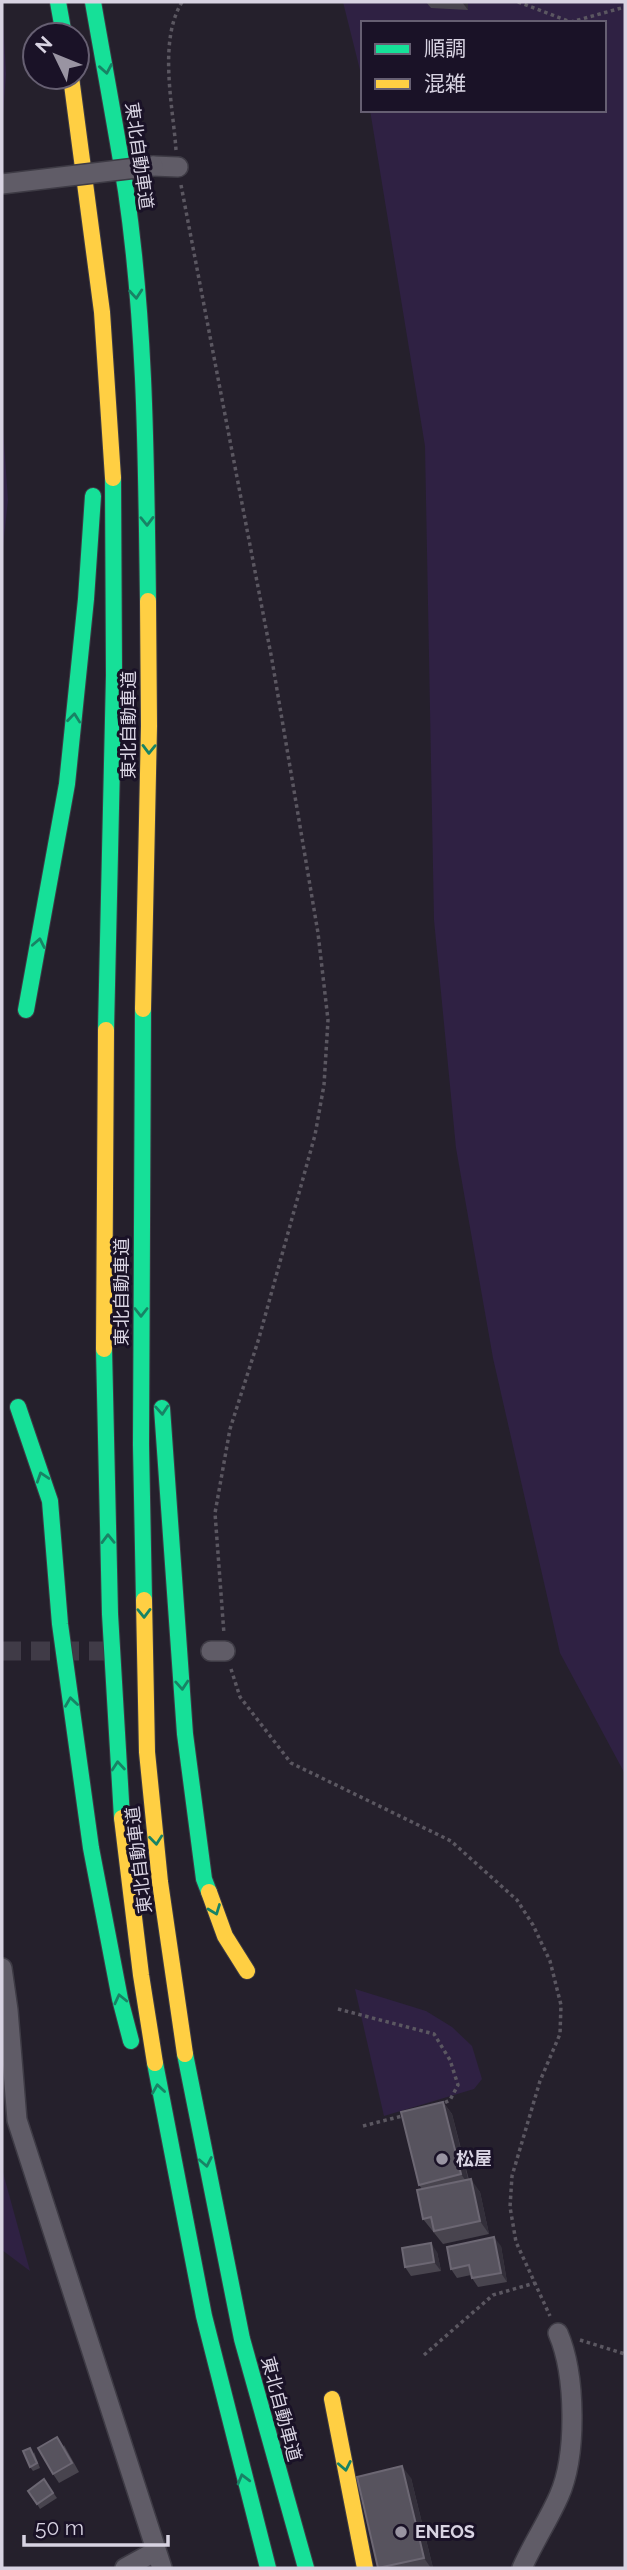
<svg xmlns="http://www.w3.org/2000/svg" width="627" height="2570" font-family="Raleway,'Noto Sans JP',sans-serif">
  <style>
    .green { fill: #2f2143 }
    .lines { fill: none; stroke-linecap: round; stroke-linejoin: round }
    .street-tunnel { stroke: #403b47; stroke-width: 19; stroke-dasharray: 19 10; stroke-linecap: butt }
    .street-casing { stroke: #3e3b45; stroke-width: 22 }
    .fast-casing { stroke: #3e3b45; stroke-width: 18 }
    .slow-casing { stroke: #3e3b45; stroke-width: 18 }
    .path { stroke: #5b5761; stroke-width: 3.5; stroke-dasharray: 3.5 3.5; stroke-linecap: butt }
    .street { stroke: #605c67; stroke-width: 19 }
    .fast { stroke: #16e098; stroke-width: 16 }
    .slow { stroke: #ffcf43; stroke-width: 16 }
    .street-bridge-casing { stroke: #3e3b45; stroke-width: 22; stroke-linecap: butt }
    .street-bridge { stroke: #605c67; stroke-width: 19 }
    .wall { fill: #48444e }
    .shaded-wall { fill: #332f3a }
    .building { fill: #57535e; stroke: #6c6773; stroke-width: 2 }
    .oneway { stroke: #188365 }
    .poi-dot { fill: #9994a2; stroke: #1a1227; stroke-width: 2.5 }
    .labels { text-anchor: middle; stroke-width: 6; stroke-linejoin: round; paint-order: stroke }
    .street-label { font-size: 18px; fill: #d8d3e2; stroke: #1a1227 }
    .poi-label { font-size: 18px; font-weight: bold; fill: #d8d3e2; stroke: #1a1227; text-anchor: start }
  </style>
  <rect width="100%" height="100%" fill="#25202c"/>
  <g class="green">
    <path d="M 2,2 L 6,74 L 2,129 Z"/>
    <path d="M 343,2 L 625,2 L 625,1774 L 560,1653 L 493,1358 L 456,1148 L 434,920 L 425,446 L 370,110 L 604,110 L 604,23 L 363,23 L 363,82 Z"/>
    <path d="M 2,414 L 8,500 L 2,556 Z"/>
    <path d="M 355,1989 L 426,2011 L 452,2027 L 472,2046 L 482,2079 L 474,2089 L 384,2116 Z"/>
    <path d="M 2,2169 L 30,2271 L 2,2250 Z"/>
  </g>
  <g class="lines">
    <path class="street-tunnel" d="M 2,1651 L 120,1651"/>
    <g class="street-casing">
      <g id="street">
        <path d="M 153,166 L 178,167"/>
        <path d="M 211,1651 L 225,1651"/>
        <path d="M 2,1968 L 8,2010 L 17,2120 L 162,2568"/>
        <path d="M 125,2568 L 156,2551"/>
        <path d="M 522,2568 C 533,2543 548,2521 559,2496 C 577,2455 576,2375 558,2333"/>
      </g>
    </g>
    <g class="fast-casing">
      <g id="fast">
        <path d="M 58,2 L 64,35"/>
        <path d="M 93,2 C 104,65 116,128 126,191 C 146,327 146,465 148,601"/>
        <path d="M 143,1009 L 141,1445 L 144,1600"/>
        <path d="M 26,1010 L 67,784 L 86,599 L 93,496"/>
        <path d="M 106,1030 L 114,675 L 113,478"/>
        <path d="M 104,1349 L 110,1614 L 122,1818"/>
        <path d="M 18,1407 L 50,1501 L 60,1624 L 91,1848 L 120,1999 L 131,2041"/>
        <path d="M 162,1408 L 185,1734 L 204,1879 L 209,1892"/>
        <path d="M 185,2054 L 242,2339 L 306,2568"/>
        <path d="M 155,2063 L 204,2316 L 268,2568"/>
      </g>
    </g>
    <g class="slow-casing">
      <g id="slow">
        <path d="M 71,77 L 102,312 L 113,478"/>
        <path d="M 143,1009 L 149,726 L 148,601"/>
        <path d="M 104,1349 L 106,1030"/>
        <path d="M 144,1600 L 147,1752 L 160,1882 L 185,2054"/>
        <path d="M 122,1818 L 141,1975 L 155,2063"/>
        <path d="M 209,1892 L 225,1936 L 247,1971"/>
        <path d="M 332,2399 L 365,2568"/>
      </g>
    </g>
    <g class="path">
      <path d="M 518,2 L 571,22 L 625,7"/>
      <path d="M 176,150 C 173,106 158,41 182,2"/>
      <path d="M 181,185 L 272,660 L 318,933 L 328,1020 L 324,1085 L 315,1135 L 259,1338 L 230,1429 L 215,1513 L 224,1634"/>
      <path d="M 231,1669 L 240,1697 L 291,1763 L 451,1841 L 517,1900 L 533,1925 L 550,1961 L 561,2005 L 560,2034 L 540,2081 L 512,2176 L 510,2207 L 516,2242 L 550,2316"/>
      <path d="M 338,2009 L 434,2034 L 450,2060 L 458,2085 L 450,2100 L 440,2105"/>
      <path d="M 363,2126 L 406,2115"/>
      <path d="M 580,2340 L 625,2354"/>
      <path d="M 424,2355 L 493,2295 L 535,2283"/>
    </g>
    <use href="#street" class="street"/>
    <use href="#fast" class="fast"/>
    <use href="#slow" class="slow"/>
    <g class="street-bridge-casing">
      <path id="street-bridge" d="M 2,184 L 153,166"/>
    </g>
    <use href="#street-bridge" class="street-bridge"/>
  </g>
  <g class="wall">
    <path d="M 426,2 L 468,2 L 468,10 L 431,8 Z"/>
    <path d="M 443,2102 L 452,2114 L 469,2180 L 480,2192 L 489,2234 L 443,2244 L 423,2219 L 422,2189 L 419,2185 Z"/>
    <path d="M 501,2246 L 507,2282 L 478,2287 L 472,2278 L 471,2275 L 457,2278 L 451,2269 Z"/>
    <path d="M 437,2252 L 441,2271 L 411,2276 L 405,2267 Z"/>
    <path d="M 64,2445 L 79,2472 L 59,2483 L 53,2474 Z"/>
    <path d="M 34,2452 L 40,2468 L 33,2471 L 30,2467 Z"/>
    <path d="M 411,2478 L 433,2568 L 378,2568 Z"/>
    <path d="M 44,2479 L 57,2498 L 40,2509 L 37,2504 Z"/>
  </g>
  <g class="shaded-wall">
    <path d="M 462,2 L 468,2 L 468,10 Z"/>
    <path d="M 443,2102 L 452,2114 L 470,2187 L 461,2174 Z"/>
    <path d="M 471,2179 L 480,2192 L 489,2234 L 480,2221 Z"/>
    <path d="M 494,2237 L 501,2246 L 507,2282 L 501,2273 Z"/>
    <path d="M 431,2243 L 437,2252 L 441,2271 L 434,2262 Z"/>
    <path d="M 402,2466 L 411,2478 L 433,2568 L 431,2568 L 424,2558 Z"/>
  </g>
  <g class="building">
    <path d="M 443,2102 L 461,2174 L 419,2185 L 401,2112 Z"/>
    <path d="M 471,2179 L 480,2221 L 434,2231 L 431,2217 L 423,2219 L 417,2190 Z"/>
    <path d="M 494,2237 L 501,2273 L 472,2278 L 469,2265 L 451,2269 L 447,2247 Z"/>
    <path d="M 431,2243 L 434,2262 L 405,2267 L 402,2248 Z"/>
    <path d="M 57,2437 L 72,2463 L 53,2474 L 38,2448 Z"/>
    <path d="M 30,2448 L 37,2463 L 30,2467 L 23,2451 Z"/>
    <path d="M 402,2466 L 424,2558 L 378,2568 L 357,2477 Z"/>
    <path d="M 44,2479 L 53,2493 L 37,2504 L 28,2491 Z"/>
  </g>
  <defs><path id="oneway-chevron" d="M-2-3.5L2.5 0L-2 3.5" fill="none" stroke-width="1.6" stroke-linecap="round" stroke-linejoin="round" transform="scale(1.75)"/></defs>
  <g class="oneway">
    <use href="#oneway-chevron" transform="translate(106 69) rotate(80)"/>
    <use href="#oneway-chevron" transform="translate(136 294) rotate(85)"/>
    <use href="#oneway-chevron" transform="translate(147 521) rotate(89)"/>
    <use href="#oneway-chevron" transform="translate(74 718) rotate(-84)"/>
    <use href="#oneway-chevron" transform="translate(149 749) rotate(91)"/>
    <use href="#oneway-chevron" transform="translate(39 943) rotate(-79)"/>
    <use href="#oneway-chevron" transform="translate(141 1312) rotate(90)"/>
    <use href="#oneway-chevron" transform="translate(162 1410) rotate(86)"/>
    <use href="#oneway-chevron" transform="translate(42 1477) rotate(-108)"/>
    <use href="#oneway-chevron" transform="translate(108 1539) rotate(-91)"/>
    <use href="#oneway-chevron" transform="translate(144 1613) rotate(89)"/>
    <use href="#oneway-chevron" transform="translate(182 1685) rotate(86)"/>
    <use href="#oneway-chevron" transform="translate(71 1702) rotate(-98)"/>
    <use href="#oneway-chevron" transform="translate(118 1766) rotate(-95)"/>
    <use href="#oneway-chevron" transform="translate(156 1840) rotate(84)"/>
    <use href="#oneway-chevron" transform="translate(215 1910) rotate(69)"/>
    <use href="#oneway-chevron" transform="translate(120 1999) rotate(-103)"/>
    <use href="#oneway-chevron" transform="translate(158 2089) rotate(-99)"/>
    <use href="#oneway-chevron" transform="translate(206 2162) rotate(79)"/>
    <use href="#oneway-chevron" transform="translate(345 2466) rotate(79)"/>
    <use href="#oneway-chevron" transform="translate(243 2479) rotate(-105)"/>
  </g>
  <g class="poi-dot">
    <circle cx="442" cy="2159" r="7"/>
    <circle cx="401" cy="2532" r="7"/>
  </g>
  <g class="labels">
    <g class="street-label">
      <text transform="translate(139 156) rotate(82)" y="6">東北自動車道</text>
      <text transform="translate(129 725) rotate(-90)" y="6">東北自動車道</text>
      <text transform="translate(122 1292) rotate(-90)" y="6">東北自動車道</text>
      <text transform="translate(139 1860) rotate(-97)" y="6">東北自動車道</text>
      <text transform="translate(281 2409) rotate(75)" y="6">東北自動車道</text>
    </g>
    <g class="poi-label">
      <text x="456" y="2165">松屋</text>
      <text x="415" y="2538">ENEOS</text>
    </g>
  </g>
  <rect width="627" height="2570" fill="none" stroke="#d8d3e2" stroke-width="7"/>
  <rect x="361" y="21" width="245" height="91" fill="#1a1227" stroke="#665f72" stroke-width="2"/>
  <rect x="375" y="44" width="35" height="10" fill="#16e098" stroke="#665f72" stroke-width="2"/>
  <text x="424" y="56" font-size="21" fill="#d8d3e2">順調</text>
  <rect x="375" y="79" width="35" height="10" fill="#ffcf43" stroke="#665f72" stroke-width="2"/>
  <text x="424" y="91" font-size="21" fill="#d8d3e2">混雑</text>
  <g transform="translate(56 56) rotate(313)"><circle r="33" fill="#1a1227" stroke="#665f72" stroke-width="2"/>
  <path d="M0-5L12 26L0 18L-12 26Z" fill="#9994a2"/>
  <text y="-10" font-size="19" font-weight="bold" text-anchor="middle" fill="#d8d3e2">N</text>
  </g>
  <path d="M24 2535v10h144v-10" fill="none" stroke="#d8d3e2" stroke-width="3.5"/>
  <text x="35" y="2535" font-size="21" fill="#d8d3e2" stroke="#1a1227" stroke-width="5" paint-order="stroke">50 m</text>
</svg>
